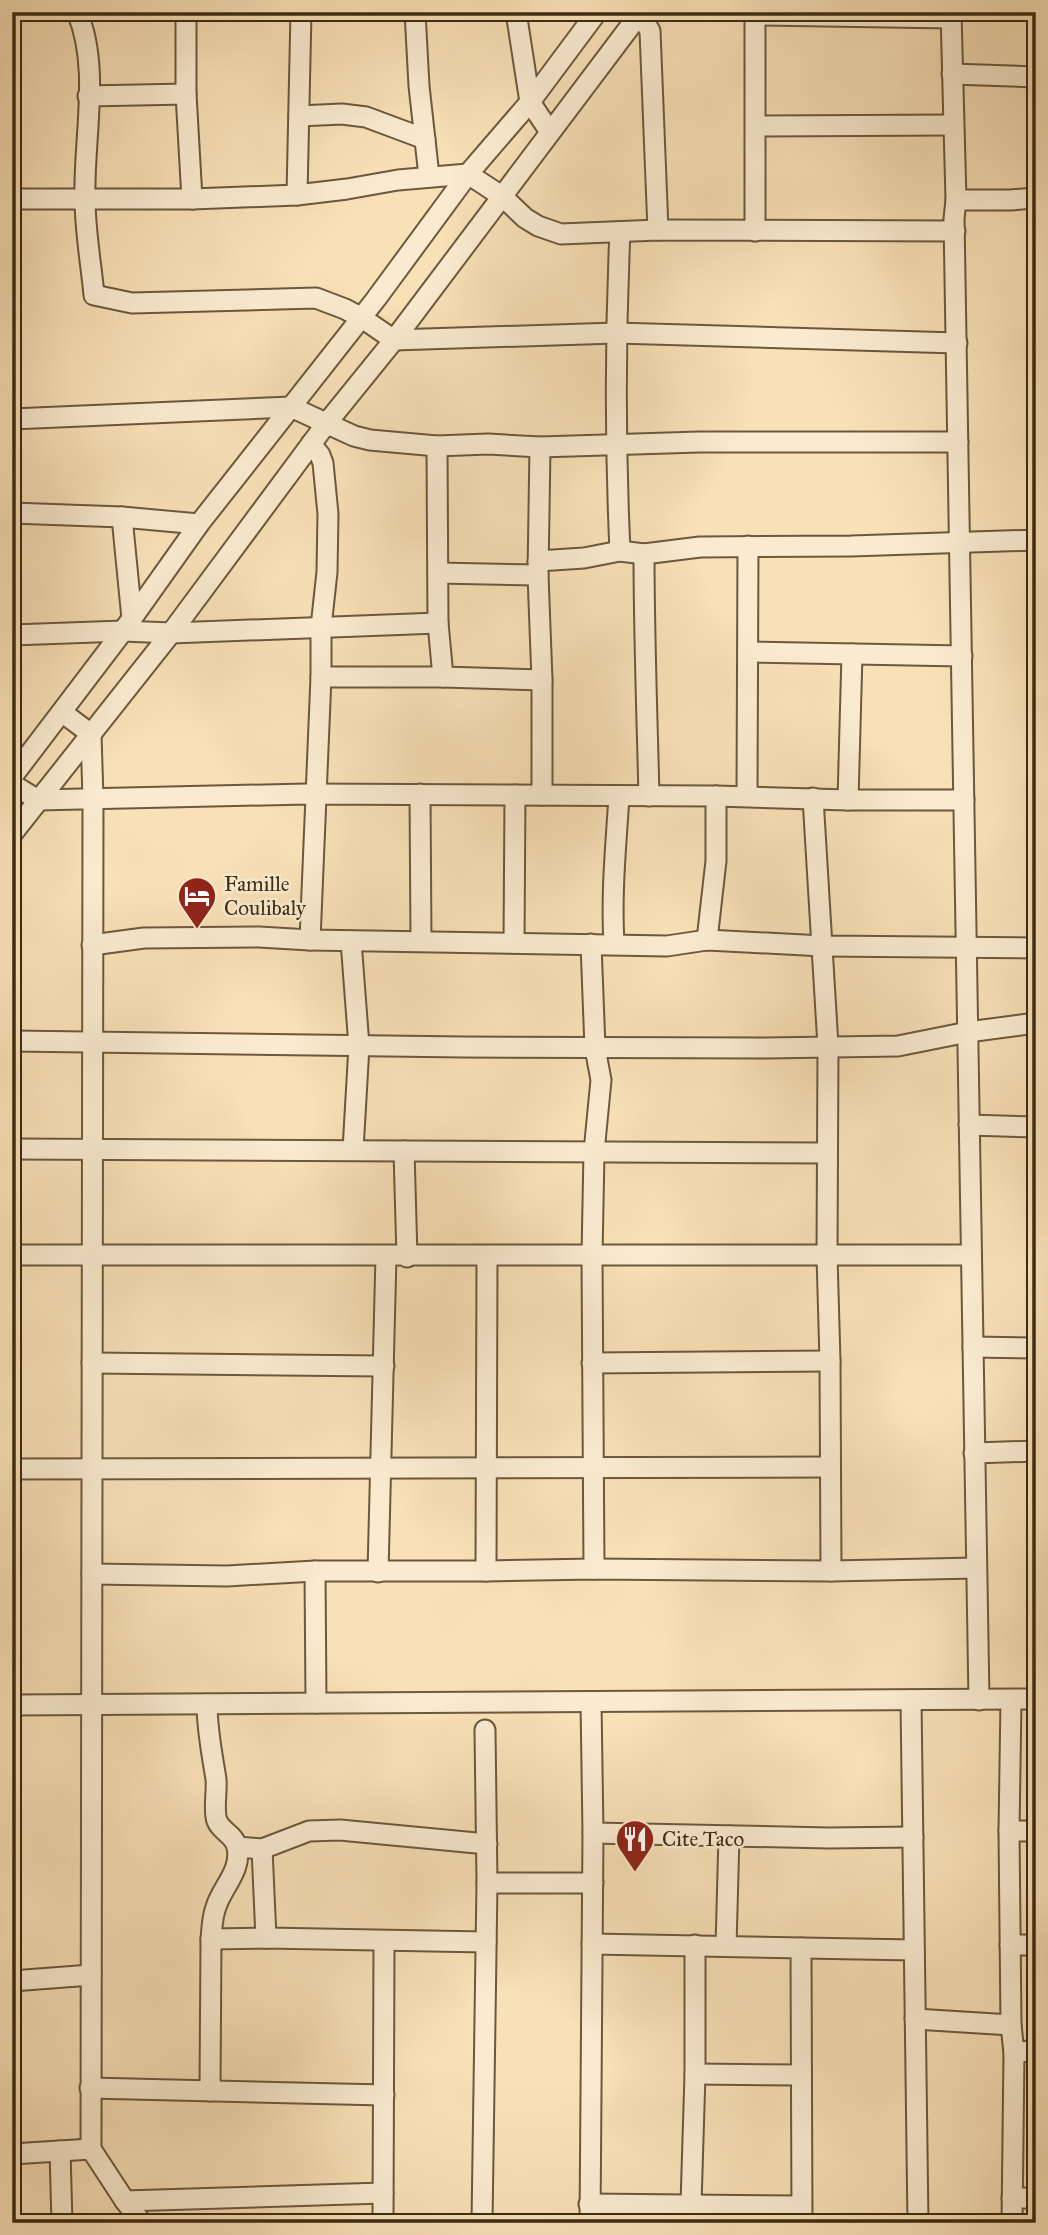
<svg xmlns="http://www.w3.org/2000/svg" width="1048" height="2235" font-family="'IM FELL Great Primer',serif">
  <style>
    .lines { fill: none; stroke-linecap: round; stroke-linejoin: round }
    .minor-casing { stroke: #6c583c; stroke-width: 23 }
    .minor { stroke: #faebd0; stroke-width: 19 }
    .labels { text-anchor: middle; stroke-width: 5; stroke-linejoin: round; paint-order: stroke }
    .poi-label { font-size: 21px; fill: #3d2b13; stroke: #faebd0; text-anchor: start }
  </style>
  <rect width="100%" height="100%" fill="#f8e0b7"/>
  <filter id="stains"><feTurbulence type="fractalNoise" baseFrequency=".00286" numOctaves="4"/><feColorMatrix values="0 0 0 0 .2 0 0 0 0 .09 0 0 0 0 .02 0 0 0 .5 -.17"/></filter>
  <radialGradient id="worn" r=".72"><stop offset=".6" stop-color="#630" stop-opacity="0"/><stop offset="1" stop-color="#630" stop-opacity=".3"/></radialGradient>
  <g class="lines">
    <g class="minor-casing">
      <g id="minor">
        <path d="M 77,12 C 101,68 83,140 85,199 C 85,231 91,263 94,295 L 132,303 L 316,298 L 345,309 L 362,318 L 394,340 L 616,333 L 957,343"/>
        <path d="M 186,12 L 186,94 L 192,199"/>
        <path d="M 415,12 L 419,86 L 429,176"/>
        <path d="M 516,12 L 530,102 L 550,132"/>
        <path d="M 639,12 L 650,31 L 658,230"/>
        <path d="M 755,12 L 755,231"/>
        <path d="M 951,12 L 956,200 L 954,219 L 979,1700"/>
        <path d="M 755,15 L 951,18"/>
        <path d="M 952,74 L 1036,77"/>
        <path d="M 88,96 L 186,94"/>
        <path d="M 299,116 L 342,114 L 366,117 L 425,139"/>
        <path d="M 756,126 L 953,125"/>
        <path d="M 297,195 L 301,12"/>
        <path d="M 12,199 L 192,199 L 297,195 L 347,189 L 398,180 L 468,174 L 503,197 L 525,218 L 538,226 L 561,234 L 658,230 L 955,231"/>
        <path d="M 956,200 L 1010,200 L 1036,198"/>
        <path d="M 620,232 C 615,340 615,443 620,551"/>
        <path d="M 12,419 L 291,407 L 354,436 L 370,440 L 437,446 L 488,444 L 540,447 L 699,442 L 958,442"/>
        <path d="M 437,446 L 438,623 L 443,677"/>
        <path d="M 540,447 L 538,575 L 542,680 L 542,795"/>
        <path d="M 12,513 L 122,517 L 199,524"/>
        <path d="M 122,517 L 132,619"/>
        <path d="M 644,554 C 644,635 647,715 649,796"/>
        <path d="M 538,561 L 584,558 L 620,551 L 644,554 L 700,547 L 851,546 L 1036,540"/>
        <path d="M 438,573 L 538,575"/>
        <path d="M 12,635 L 123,631 L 171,633 L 438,623"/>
        <path d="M 748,652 L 962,656"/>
        <path d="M 321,677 L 443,677 L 542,680"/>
        <path d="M 63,713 L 91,734 L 93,798 L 91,2149 L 125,2201 L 142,2223"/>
        <path d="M 12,777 L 123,631 L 199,524 L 376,299 L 468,174 L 530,102 L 597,12"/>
        <path d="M 12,784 L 38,800 L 306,794 L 716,796 L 848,800 L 964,800"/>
        <path d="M 420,794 L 421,941"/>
        <path d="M 747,796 L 748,546"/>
        <path d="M 813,798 L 828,1046 L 827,1256 L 830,1361 L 831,1571"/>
        <path d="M 848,800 L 852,654"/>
        <path d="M 12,834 L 171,633 L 326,424 L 394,340 L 641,12"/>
        <path d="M 310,940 L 321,677 L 321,627 L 327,572 L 328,514 L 323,463 L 320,455 L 311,444"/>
        <path d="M 707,940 L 716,861 L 716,796"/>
        <path d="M 351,941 L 359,1046 L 353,1150"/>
        <path d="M 514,943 L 515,795"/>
        <path d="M 614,943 C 611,894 616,845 619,796"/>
        <path d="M 591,944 L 595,1048 L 601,1080 L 594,1152 L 592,1256 L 594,1569"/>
        <path d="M 92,945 L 144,938 L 259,937 L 310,940 L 667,946 L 707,940 L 823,946 L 1036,948"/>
        <path d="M 12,1041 L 464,1047 L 766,1048 L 898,1046 L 968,1032 L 1036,1023"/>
        <path d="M 969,1125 L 1036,1127"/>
        <path d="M 12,1149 L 827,1153"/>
        <path d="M 404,1151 L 407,1257"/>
        <path d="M 12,1255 L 971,1255"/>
        <path d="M 973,1347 L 1036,1348"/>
        <path d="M 92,1363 L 384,1366"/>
        <path d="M 592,1363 L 830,1361"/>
        <path d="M 974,1453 L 1036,1451"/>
        <path d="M 12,1469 L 829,1467"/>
        <path d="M 486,1571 L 487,1257"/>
        <path d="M 378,1572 L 386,1256"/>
        <path d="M 92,1574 L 227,1576 L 315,1571"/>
        <path d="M 911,1700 L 918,2223"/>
        <path d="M 1011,1700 L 1009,1831 L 1011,2025 L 1014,2053 L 1012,2223"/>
        <path d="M 316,1703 L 315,1571 L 486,1571 L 594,1569 L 831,1571 L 976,1568"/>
        <path d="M 207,1704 C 207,1730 212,1754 216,1779 C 217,1792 214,1805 216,1817 C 218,1831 234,1833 237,1847 C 242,1871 222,1887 216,1907 C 212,1917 212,1929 211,1939 L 210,2091"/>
        <path d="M 12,1705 L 1036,1699"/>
        <path d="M 1009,1831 L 1036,1831"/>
        <path d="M 593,1833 L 829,1838 L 913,1837"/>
        <path d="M 237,1847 L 262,1849 L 309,1831 L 340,1830 L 487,1844"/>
        <path d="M 262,1849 L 266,1938"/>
        <path d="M 487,1883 L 593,1883"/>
        <path d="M 211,1939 L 266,1938 L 486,1942"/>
        <path d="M 592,1944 L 914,1950"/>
        <path d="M 1010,1945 L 1036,1945"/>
        <path d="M 726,1946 L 729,1836"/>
        <path d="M 801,1948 L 802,2223"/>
        <path d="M 12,1981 L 91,1975"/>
        <path d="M 915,2019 L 1011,2025"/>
        <path d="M 1014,2053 L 1036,2050"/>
        <path d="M 695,2074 L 801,2075"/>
        <path d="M 90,2088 L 384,2095"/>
        <path d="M 60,2151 L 62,2223"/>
        <path d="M 12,2154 L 91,2149"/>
        <path d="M 1012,2198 L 1036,2198"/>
        <path d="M 125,2201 L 383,2193"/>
        <path d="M 589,2204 L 801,2206"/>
        <path d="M 691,2204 L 695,2074 L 695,1945"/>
        <path d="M 383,2223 L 384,1942"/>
        <path d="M 482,2223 L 487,1883 L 485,1730"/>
        <path d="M 590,2223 L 593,1833 L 591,1702"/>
      </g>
    </g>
    <use href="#minor" class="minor"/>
  </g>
  <defs>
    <g id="hotel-pin" transform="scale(2.0125)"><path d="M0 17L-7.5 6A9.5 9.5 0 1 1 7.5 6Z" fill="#8f2418" stroke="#faebd0"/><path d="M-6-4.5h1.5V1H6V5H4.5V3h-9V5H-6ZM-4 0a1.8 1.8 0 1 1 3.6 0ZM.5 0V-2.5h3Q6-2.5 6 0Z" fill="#fff"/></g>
    <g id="restaurant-pin" transform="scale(2.0125)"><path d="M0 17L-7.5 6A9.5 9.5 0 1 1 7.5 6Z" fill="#8f2418" stroke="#faebd0"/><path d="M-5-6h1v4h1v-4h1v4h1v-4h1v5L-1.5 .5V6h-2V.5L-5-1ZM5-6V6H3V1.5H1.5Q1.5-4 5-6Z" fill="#fff"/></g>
  </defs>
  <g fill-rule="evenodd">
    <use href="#hotel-pin" x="197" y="896"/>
    <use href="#restaurant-pin" x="635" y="1839"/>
  </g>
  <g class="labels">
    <g class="poi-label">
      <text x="224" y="891">Famille<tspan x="224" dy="24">Coulibaly</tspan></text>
      <text x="662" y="1846">Cite Taco</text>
    </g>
  </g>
  <rect width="1048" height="2235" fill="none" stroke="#f8e0b7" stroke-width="42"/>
  <rect x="14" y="14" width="1020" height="2207" fill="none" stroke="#3d2b13" stroke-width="3.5"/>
  <rect x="21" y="21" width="1006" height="2193" fill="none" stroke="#3d2b13" stroke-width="2"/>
  <rect width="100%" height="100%" filter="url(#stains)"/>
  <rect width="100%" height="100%" fill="url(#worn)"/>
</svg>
